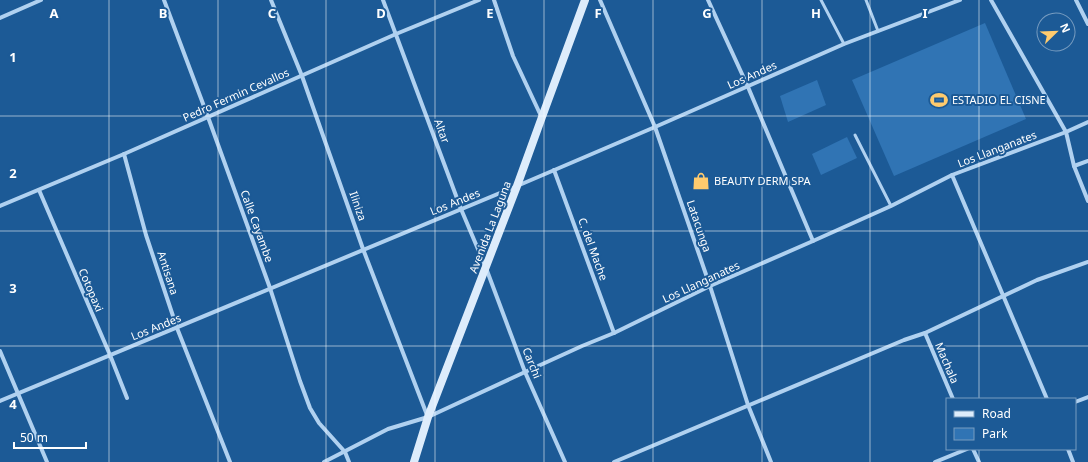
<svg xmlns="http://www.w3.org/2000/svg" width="1088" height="462" font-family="'Noto Sans',sans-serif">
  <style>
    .green { fill: #3074b4 }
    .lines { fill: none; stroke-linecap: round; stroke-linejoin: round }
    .lane { stroke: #b0d1f0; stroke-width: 3 }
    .street { stroke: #b0d1f0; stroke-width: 4 }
    .secondary { stroke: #ddecfb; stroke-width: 8 }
    .grid { fill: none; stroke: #fff; stroke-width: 1; stroke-opacity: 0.55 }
    .labels { text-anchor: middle; stroke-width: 4; stroke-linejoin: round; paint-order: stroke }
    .street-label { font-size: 11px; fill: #fff; stroke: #1c5a96 }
    .poi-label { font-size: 11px; fill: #fff; stroke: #1c5a96; text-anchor: start }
    .grid-label { font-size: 13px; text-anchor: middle; font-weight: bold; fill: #fff; stroke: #1c5a96; stroke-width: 4; stroke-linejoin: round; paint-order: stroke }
  </style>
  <rect width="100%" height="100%" fill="#1c5a96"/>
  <g class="green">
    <path d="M 985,23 L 1026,119 L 894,176 L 852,80 Z"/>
    <path d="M 817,80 L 826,105 L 788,122 L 780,96 Z"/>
    <path d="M 847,137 L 857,158 L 821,175 L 812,154 Z"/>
  </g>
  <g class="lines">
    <g class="lane">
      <path d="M 821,0 L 844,44"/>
      <path d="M 866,0 L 878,31"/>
      <path d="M 855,135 L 891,206"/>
    </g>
    <g class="street">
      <path d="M 164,0 L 208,117 L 270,288 L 300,381 L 310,408 L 319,423 L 345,452 L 349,462"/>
      <path d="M 271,0 L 302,76 L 363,249 L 427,415"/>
      <path d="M 383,0 L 461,209 L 486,268 L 525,372 L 565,462"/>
      <path d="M 494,0 L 513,56 L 541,116"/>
      <path d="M 600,0 L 655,127 L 710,286 L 748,405 L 771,462"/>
      <path d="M 708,0 L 748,87 L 813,241"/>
      <path d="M 991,0 L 1066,132 L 1074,166 L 1088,201"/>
      <path d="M 1076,0 L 1088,24"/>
      <path d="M 0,18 L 41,0"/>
      <path d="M 124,154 L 146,235 L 177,328 L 230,462"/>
      <path d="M 1074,166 L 1088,161"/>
      <path d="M 554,170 L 614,333"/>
      <path d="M 952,175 L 1047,399"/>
      <path d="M 39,190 L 110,355 L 127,398"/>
      <path d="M 0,206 L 124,154 L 396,34 L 479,0"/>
      <path d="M 925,333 L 953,399"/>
      <path d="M 0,351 L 47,462"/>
      <path d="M 0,401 L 517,186 L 655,127 L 844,44 L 960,0"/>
      <path d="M 1075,402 L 1088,397"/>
      <path d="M 973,449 L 979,462"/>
      <path d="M 1068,449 L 1073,462"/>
      <path d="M 324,462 L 388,429 L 428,417 L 525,372 L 582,346 L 614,333 L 710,286 L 813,241 L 891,206 L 952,175 L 1066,132 L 1088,122"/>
      <path d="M 614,462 L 904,340 L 925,333 L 1037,280 L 1088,262"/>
      <path d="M 935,462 L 967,449"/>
    </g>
    <path class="secondary" d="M 414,462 L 428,417 L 517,186 L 542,117 L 585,0"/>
  </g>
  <path class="grid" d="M 109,0 L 109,462M 218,0 L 218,462M 326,0 L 326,462M 435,0 L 435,462M 544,0 L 544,462M 653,0 L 653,462M 762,0 L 762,462M 870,0 L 870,462M 979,0 L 979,399M 0,116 L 1088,116M 0,231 L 1088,231M 0,346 L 1088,346M 979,449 L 979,462"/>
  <defs>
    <g id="stadium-bare" transform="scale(1.38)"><path d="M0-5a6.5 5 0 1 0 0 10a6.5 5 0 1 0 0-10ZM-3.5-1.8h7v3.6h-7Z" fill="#ffcb6e" stroke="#1c5a96" stroke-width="2.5" paint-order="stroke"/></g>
    <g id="shop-bare" transform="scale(1.38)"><path d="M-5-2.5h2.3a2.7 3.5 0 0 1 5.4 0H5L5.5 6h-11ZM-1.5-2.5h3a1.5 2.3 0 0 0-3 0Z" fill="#ffcb6e" stroke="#1c5a96" stroke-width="2.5" paint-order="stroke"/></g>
  </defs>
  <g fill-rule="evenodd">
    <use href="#stadium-bare" x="939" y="100"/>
    <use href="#shop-bare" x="701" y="181"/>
  </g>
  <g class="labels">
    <g class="street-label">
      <text transform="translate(752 75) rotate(-24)" y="4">Los Andes</text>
      <text transform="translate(236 95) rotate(-24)" y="4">Pedro Fermin Cevallos</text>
      <text transform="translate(442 131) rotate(70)" y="4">Altar</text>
      <text transform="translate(997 149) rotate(-21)" y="4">Los Llanganates</text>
      <text transform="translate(455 202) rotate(-22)" y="4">Los Andes</text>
      <text transform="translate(358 206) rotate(71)" y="4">Iliniza</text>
      <text transform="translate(257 226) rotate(70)" y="4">Calle Cayambe</text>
      <text transform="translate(699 226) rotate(71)" y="4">Latacunga</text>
      <text transform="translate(490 227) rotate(-69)" y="4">Avenida La Laguna</text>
      <text transform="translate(593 249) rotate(70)" y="4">C. del Mache</text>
      <text transform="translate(168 273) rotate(72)" y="4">Antisana</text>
      <text transform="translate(701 282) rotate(-25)" y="4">Los Llanganates</text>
      <text transform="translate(91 290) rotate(67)" y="4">Cotopaxi</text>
      <text transform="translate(156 327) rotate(-22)" y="4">Los Andes</text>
      <text transform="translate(532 363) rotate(68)" y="4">Carchi</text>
      <text transform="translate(947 363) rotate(67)" y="4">Machala</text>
    </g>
    <g class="poi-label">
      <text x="952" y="104">ESTADIO EL CISNE</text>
      <text x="714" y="185">BEAUTY DERM SPA</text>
    </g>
  </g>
  <g class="grid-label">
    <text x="54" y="18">A</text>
    <text x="163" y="18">B</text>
    <text x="272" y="18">C</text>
    <text x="381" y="18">D</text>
    <text x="490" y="18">E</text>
    <text x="598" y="18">F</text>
    <text x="707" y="18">G</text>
    <text x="816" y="18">H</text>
    <text x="925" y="18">I</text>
    <text x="13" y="62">1</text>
    <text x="13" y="178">2</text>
    <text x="13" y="293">3</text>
    <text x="13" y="409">4</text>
  </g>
  <rect x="946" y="398" width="130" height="52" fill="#1c5a96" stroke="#779cc0"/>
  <rect x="954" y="411" width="20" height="6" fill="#ddecfb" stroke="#779cc0"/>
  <text x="982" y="418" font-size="12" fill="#ffffff">Road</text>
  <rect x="954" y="428" width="20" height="12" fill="#3074b4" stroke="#779cc0"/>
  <text x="982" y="438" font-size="12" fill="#ffffff">Park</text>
  <g transform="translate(1056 32) rotate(67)"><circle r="19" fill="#1c5a96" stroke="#779cc0"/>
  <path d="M0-3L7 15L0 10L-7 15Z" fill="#ffcb6e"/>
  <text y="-6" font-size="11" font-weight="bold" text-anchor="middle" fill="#ffffff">N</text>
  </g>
  <path d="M14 442v6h72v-6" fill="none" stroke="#ffffff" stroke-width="2"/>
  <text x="20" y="442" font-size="12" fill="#ffffff" stroke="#1c5a96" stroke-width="3" paint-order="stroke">50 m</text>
</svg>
